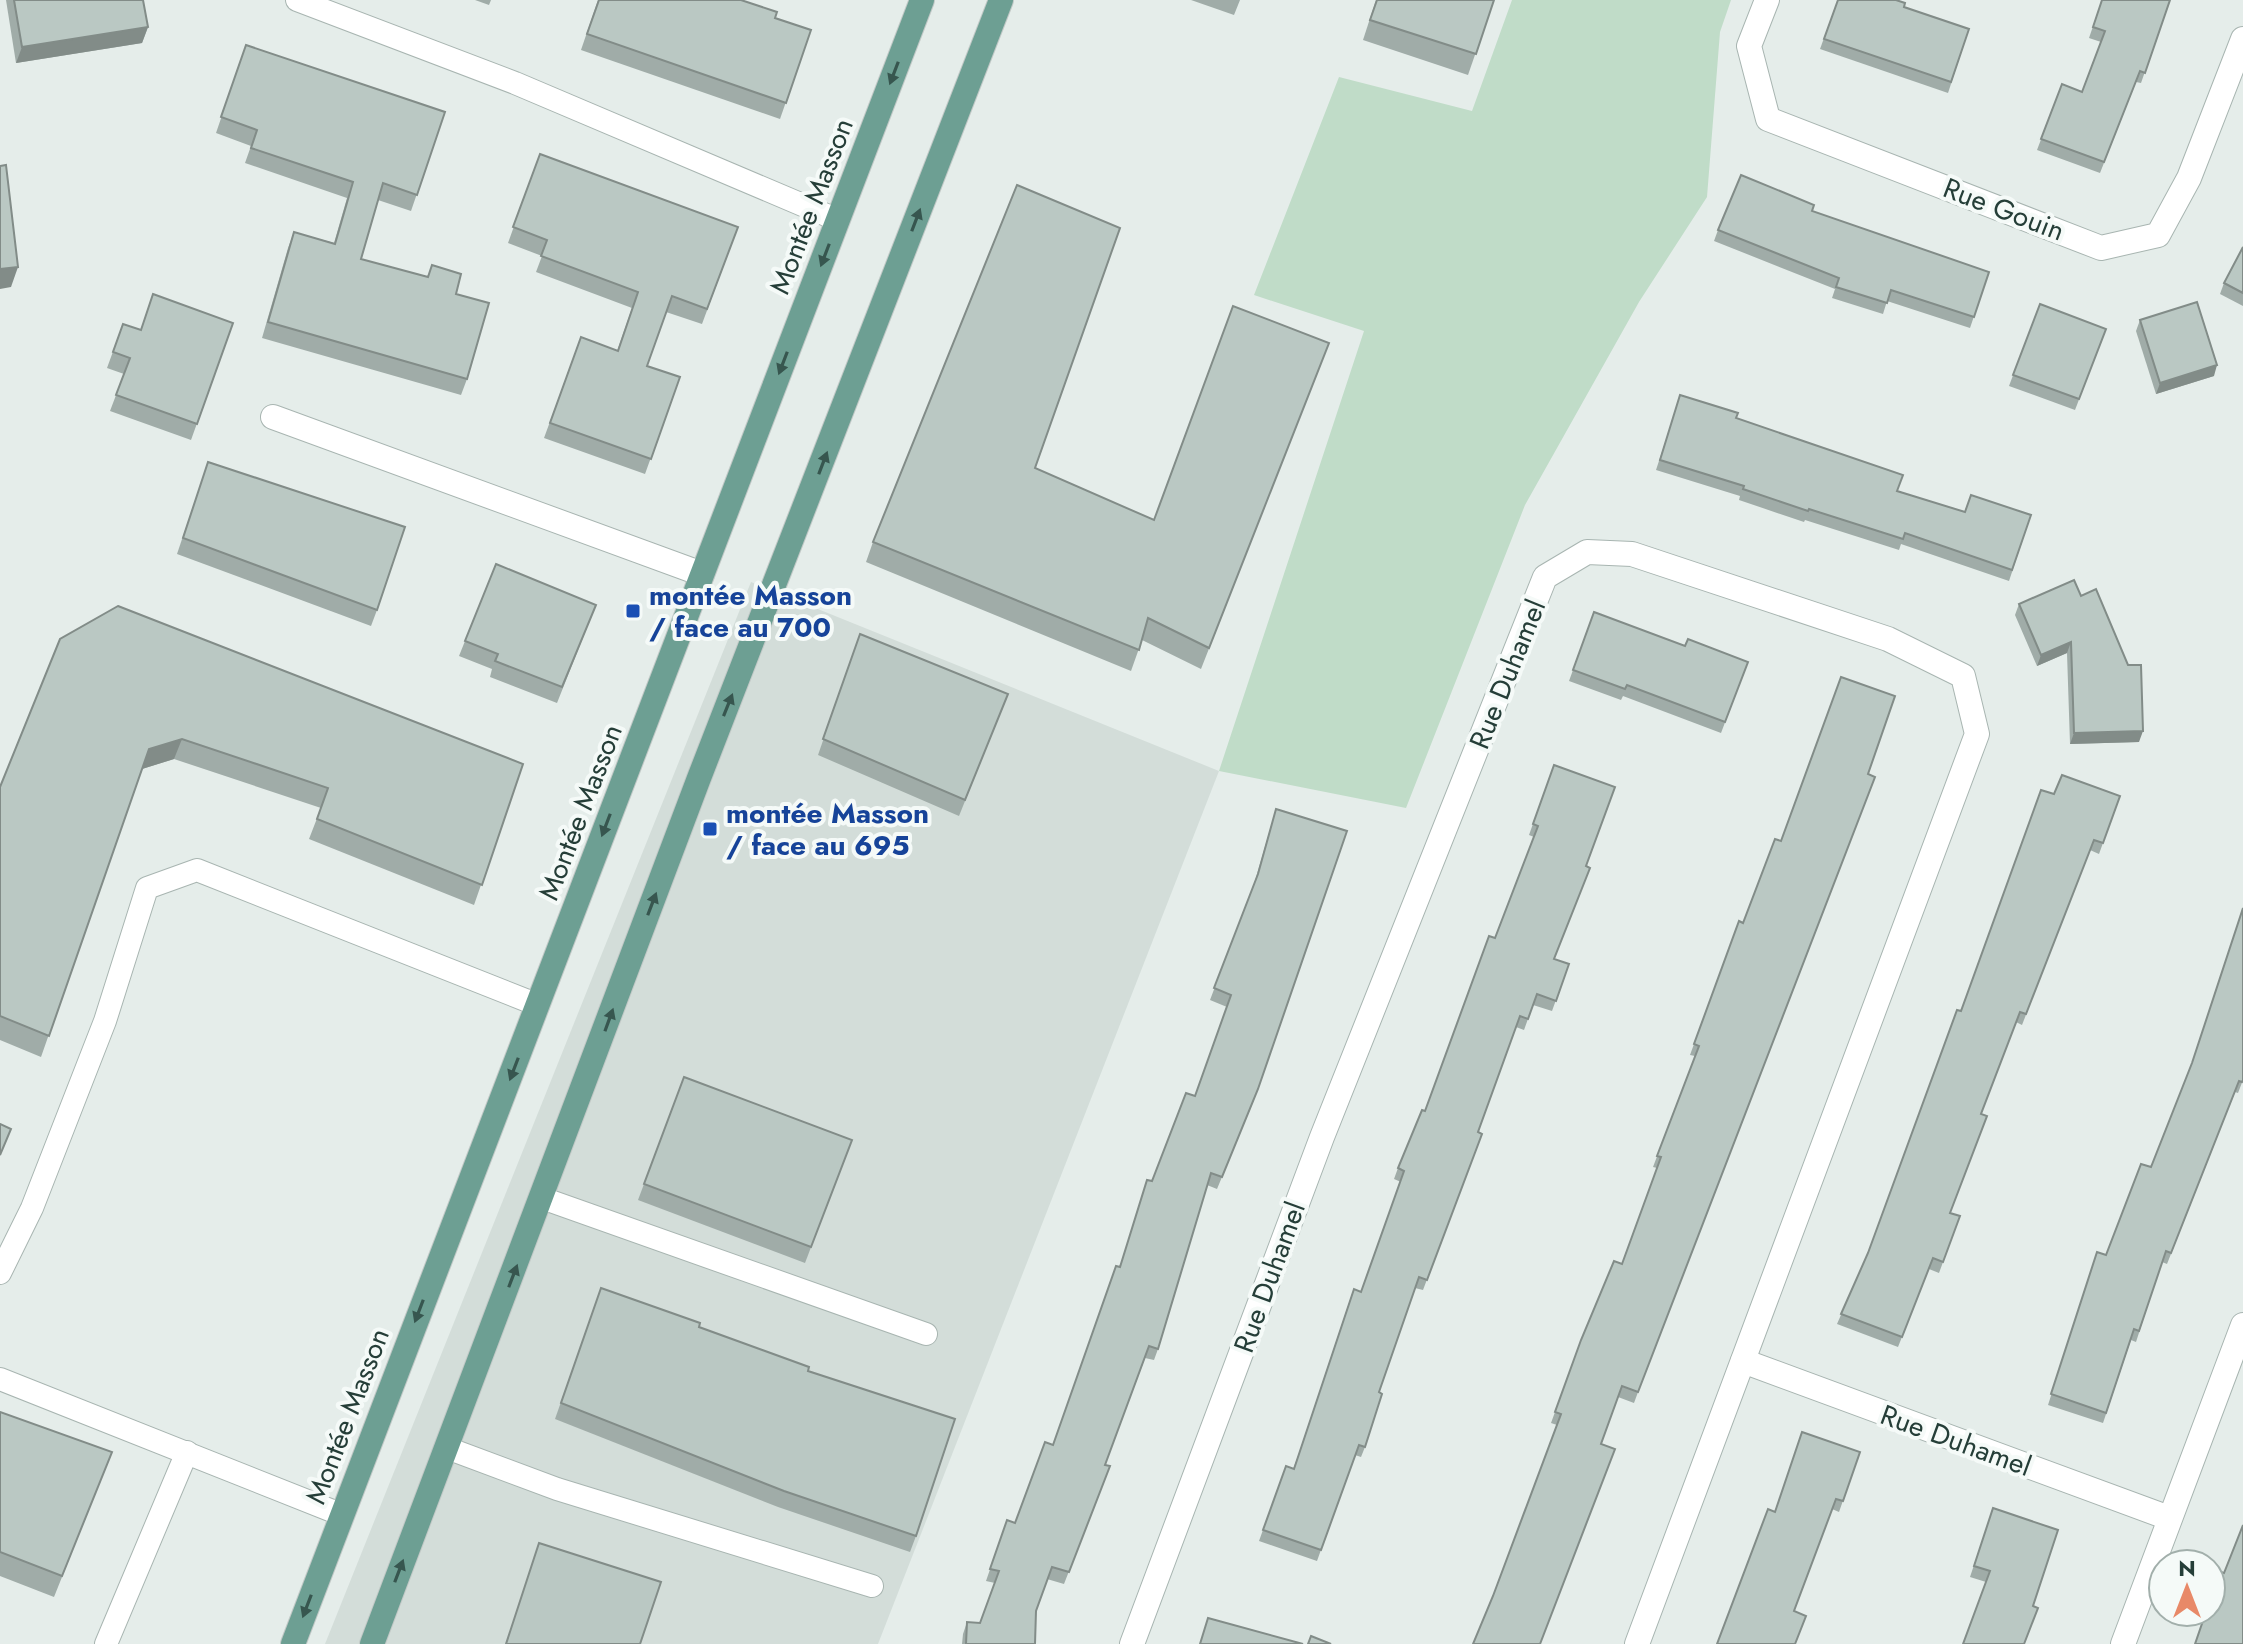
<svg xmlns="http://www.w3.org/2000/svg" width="2243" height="1644" font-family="Jost,sans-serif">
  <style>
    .built { fill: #d3ddd9 }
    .green { fill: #c0dcc8 }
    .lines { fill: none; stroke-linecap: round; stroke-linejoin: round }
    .lane-casing { stroke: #a8b5b1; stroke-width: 24 }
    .street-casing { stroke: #a8b5b1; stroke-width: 26 }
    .primary-casing { stroke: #c2c9c7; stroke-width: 26 }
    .lane { stroke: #fff; stroke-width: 22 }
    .street { stroke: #fff; stroke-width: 24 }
    .primary { stroke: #6d9f93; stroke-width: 24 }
    .wall { fill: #a0aca8 }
    .shaded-wall { fill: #828c88 }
    .building { fill: #bac8c3; stroke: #828c88; stroke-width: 2 }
    .oneway { fill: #37564f }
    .transit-dot { fill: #1a4fb4; stroke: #f5faf8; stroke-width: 3 }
    .labels { text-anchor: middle; stroke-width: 8; stroke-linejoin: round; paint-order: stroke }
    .street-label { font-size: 28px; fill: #253e38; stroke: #f5faf8 }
    .transit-label { font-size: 28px; font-weight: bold; fill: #164399; stroke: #f5faf8; text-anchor: start }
  </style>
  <rect width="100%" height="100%" fill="#e5edea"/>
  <path class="built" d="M 751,582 L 1219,771 L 878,1644 L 325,1644 Z"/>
  <path class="green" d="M 1512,0 L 1731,0 L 1720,32 L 1707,197 L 1639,302 L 1525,505 L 1406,808 L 1219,771 L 1364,331 L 1254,295 L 1339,77 L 1472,111 Z"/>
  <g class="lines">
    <g class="lane-casing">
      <g id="lane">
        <path d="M 297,0 L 515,83 L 838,220"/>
        <path d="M 542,1198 L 926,1334"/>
        <path d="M 0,1273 L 32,1208 L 105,1021 L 147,888 L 197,870 L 538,1005"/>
        <path d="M 0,1379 L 340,1514"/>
        <path d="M 447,1448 L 557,1489 L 872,1586"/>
        <path d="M 106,1644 L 187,1452"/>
      </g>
    </g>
    <g class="street-casing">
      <g id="street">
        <path d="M 1767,0 L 1749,46 L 1768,119 L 2101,248 L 2158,235 L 2189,178 L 2243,39"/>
        <path d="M 273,417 L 702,574"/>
        <path d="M 1743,1361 L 2169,1518"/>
        <path d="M 1132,1644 L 1322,1137 L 1545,577 L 1587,552 L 1632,554 L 1888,639 L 1963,676 L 1977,734 L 1637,1644"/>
        <path d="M 2123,1644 L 2243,1325"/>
      </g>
    </g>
    <g class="primary-casing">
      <g id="primary">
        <path d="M 293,1644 L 922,0"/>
        <path d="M 372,1644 L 699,778 L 1001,0"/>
      </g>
    </g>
    <use href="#lane" class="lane"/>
    <use href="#street" class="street"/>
    <use href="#primary" class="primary"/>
  </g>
  <g class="wall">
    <path d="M 6,0 L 143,0 L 148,27 L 142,43 L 16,63 Z"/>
    <path d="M 475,0 L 491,0 L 489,5 Z"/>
    <path d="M 598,0 L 775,18 L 811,30 L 780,119 L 581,50 Z"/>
    <path d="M 1191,0 L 1240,0 L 1234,15 Z"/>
    <path d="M 1376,0 L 1494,0 L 1468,75 L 1363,40 Z"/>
    <path d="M 1838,0 L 1969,29 L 1948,93 L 1820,49 Z"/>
    <path d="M 2102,0 L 2170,0 L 2141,83 L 2136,82 L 2100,173 L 2037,150 L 2062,84 L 2082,92 L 2101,42 L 2089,38 Z"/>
    <path d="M 246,45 L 445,112 L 411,211 L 378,200 L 361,259 L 456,294 L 467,379 L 461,395 L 262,338 L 288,248 L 294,232 L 334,243 L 347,198 L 245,163 L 251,146 L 216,133 Z"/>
    <path d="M 540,154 L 738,227 L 702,324 L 666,312 L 647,366 L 680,377 L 645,474 L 544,438 L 581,337 L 617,351 L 632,308 L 536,272 L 542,256 L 508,243 Z"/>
    <path d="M 1812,211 L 1989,272 L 1970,328 L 1887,301 L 1883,314 L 1832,298 L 1835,289 L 1714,241 L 1718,230 Z"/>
    <path d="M 2243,247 L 2243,306 L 2220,294 L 2224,283 Z"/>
    <path d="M 2040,304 L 2106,329 L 2075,410 L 2009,386 Z"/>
    <path d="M 2140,320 L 2214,376 L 2156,394 L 2136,331 Z"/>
    <path d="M 233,323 L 191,440 L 110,411 L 124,374 L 107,368 L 123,324 L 140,330 Z"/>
    <path d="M 1329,343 L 1201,669 L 1142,640 L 1131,671 L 866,562 L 873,542 L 1035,468 L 1154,520 Z"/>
    <path d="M 1677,406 L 1736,418 L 1897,491 L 1965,512 L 2031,515 L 2009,581 L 1901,544 L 1899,550 L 1805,520 L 1804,522 L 1739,500 L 1740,496 L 1656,470 Z"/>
    <path d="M 208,462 L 377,610 L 371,626 L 177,554 Z"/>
    <path d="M 2081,596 L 2128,665 L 2139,742 L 2070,744 L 2067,653 L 2037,666 L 2015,615 L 2019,604 Z"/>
    <path d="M 596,605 L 557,703 L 490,677 L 492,669 L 459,656 L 465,641 Z"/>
    <path d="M 860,634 L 1008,694 L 959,816 L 818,755 Z"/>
    <path d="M 60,639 L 523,764 L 474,905 L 309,839 L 321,808 L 174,759 L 142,769 L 41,1057 L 0,1040 L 0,787 Z"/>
    <path d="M 1685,646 L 1748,662 L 1721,733 L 1623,696 L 1621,700 L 1569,681 L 1573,670 Z"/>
    <path d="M 1895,696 L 1634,1403 L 1618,1397 L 1493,1596 L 1557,1425 L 1551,1423 L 1555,1412 L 1622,1264 L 1657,1168 L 1653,1167 L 1695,1056 L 1690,1055 L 1739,921 L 1743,923 L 1781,841 Z"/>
    <path d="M 1554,765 L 1586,866 L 1554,959 L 1569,964 L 1552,1011 L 1533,1005 L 1524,1030 L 1516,1027 L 1478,1132 L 1482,1134 L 1423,1290 L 1415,1288 L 1379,1392 L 1365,1447 L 1361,1457 L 1355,1455 L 1317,1561 L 1259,1541 L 1286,1466 L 1293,1469 L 1361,1292 L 1401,1182 L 1394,1179 L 1398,1168 L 1425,1111 L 1495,938 L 1534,837 L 1529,835 Z"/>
    <path d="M 2054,794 L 2120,796 L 2099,854 L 2090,850 L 2022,1025 L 2016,1022 L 1981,1114 L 1950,1213 L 1960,1216 L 1939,1273 L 1929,1269 L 1898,1347 L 1837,1324 L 1868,1253 L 1961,1011 Z"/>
    <path d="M 1276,809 L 1254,1100 L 1217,1189 L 1207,1185 L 1158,1349 L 1154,1360 L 1145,1358 L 1105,1465 L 1110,1466 L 1064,1584 L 1047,1579 L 1036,1611 L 1035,1644 L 962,1644 L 963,1634 L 967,1622 L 980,1623 L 995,1583 L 986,1581 L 1007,1520 L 1015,1523 L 1053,1445 L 1120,1267 L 1147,1180 L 1152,1181 L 1195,1096 L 1227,1007 L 1210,1000 L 1254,884 Z"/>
    <path d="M 2190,1069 L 2243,1080 L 2238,1093 L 2235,1092 L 2167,1264 L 2162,1262 L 2136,1342 L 2131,1340 L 2103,1423 L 2048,1405 L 2097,1252 L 2106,1255 L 2151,1167 Z"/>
    <path d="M 684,1077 L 852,1140 L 805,1263 L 638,1200 Z"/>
    <path d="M 601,1288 L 808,1371 L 916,1536 L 910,1552 L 778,1507 L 555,1419 Z"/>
    <path d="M 0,1412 L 104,1472 L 54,1597 L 0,1576 Z"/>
    <path d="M 1860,1452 L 1839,1512 L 1832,1509 L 1794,1611 L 1795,1644 L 1775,1512 Z"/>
    <path d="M 1993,1508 L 2058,1530 L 1986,1582 L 1970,1577 Z"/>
  </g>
  <g class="shaded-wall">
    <path d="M 148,27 L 142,43 L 16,63 L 22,47 Z"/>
    <path d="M 18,267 L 11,287 L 0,289 L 0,269 Z"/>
    <path d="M 2217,365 L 2214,376 L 2156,394 L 2160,383 Z"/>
    <path d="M 2071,642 L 2067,653 L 2037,666 L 2041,655 Z"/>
    <path d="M 2143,731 L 2139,742 L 2070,744 L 2074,733 Z"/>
    <path d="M 182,739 L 174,759 L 142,769 L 149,749 Z"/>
  </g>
  <g class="building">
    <path d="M 14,0 L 143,0 L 148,27 L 22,47 Z"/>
    <path d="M 599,0 L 741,0 L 777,12 L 775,18 L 811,30 L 786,103 L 587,34 Z"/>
    <path d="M 1377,0 L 1494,0 L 1476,54 L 1370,20 Z"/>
    <path d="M 1838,0 L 1896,0 L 1905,3 L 1904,7 L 1969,29 L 1951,82 L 1824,39 Z"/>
    <path d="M 2102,0 L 2170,0 L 2145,73 L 2140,71 L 2104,162 L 2041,139 L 2062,84 L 2082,92 L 2105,31 L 2093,27 Z"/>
    <path d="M 246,45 L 445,112 L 417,195 L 383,183 L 361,259 L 428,277 L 432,265 L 461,274 L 456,294 L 489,303 L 467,379 L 268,322 L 294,232 L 335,244 L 353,182 L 251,148 L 257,130 L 221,117 Z"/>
    <path d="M 540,154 L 738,227 L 707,309 L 672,296 L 647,366 L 680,377 L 651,459 L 550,423 L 581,337 L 618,351 L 638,292 L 541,256 L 547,240 L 513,227 Z"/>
    <path d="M 6,165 L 18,267 L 0,269 L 0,166 Z"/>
    <path d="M 1741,175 L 1814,205 L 1812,211 L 1989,272 L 1974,317 L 1891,290 L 1887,303 L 1836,287 L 1839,278 L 1718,230 Z"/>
    <path d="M 1017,185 L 1120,228 L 1035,468 L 1154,520 L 1233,306 L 1329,343 L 1209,648 L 1148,618 L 1139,650 L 873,542 Z"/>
    <path d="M 2243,247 L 2243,293 L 2224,283 Z"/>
    <path d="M 153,294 L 233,323 L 197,424 L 116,395 L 130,358 L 113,352 L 123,324 L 141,330 Z"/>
    <path d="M 2197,302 L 2217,365 L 2160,383 L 2140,320 Z"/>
    <path d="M 2040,304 L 2106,329 L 2079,399 L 2013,375 Z"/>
    <path d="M 1680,395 L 1738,413 L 1736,418 L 1903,475 L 1897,491 L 1965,512 L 1971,495 L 2031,515 L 2012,570 L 1905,533 L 1903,539 L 1809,509 L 1808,511 L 1743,489 L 1744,486 L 1660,460 Z"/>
    <path d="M 208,462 L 405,527 L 377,610 L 183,538 Z"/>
    <path d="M 496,564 L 596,605 L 562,687 L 495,661 L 498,654 L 465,641 Z"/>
    <path d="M 2074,580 L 2081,596 L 2096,589 L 2128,665 L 2141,665 L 2143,731 L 2074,733 L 2071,642 L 2041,655 L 2019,604 Z"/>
    <path d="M 118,606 L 523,764 L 482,885 L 317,819 L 328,788 L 182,739 L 149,749 L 49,1036 L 0,1016 L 0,787 L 60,639 Z"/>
    <path d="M 1594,612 L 1685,646 L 1688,639 L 1748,662 L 1725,722 L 1627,685 L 1625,689 L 1573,670 Z"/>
    <path d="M 860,634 L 1008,694 L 965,800 L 823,739 Z"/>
    <path d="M 1841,677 L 1895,696 L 1868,774 L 1875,777 L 1638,1392 L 1622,1386 L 1601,1444 L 1615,1449 L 1540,1644 L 1473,1644 L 1493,1596 L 1561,1414 L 1555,1412 L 1581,1340 L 1614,1261 L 1622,1264 L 1661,1157 L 1657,1156 L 1699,1046 L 1694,1044 L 1739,921 L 1743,923 L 1775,839 L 1781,841 Z"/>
    <path d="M 1554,765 L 1615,787 L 1586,866 L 1590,868 L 1554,959 L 1569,964 L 1556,1001 L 1537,994 L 1528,1019 L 1520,1016 L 1478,1132 L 1482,1134 L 1427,1280 L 1419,1277 L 1379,1392 L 1382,1394 L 1365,1447 L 1359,1445 L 1321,1550 L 1263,1530 L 1286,1466 L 1294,1469 L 1354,1289 L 1361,1292 L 1404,1171 L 1398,1168 L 1422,1110 L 1425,1111 L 1489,936 L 1495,938 L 1538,826 L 1533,824 Z"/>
    <path d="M 2062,775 L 2120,796 L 2103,843 L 2094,840 L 2026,1014 L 2020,1012 L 1981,1114 L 1987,1116 L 1950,1213 L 1960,1216 L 1943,1262 L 1933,1258 L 1902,1337 L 1841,1314 L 1868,1253 L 1957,1010 L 1961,1011 L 2041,790 L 2054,794 Z"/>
    <path d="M 1276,809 L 1347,831 L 1258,1089 L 1222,1177 L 1211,1173 L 1158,1349 L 1149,1346 L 1105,1465 L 1110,1466 L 1069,1572 L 1052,1567 L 1036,1611 L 1035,1644 L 966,1644 L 967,1622 L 980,1623 L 999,1571 L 990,1569 L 1007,1520 L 1015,1523 L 1045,1442 L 1053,1445 L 1116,1266 L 1120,1267 L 1147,1180 L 1152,1181 L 1186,1093 L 1195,1096 L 1231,995 L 1214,988 L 1258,874 Z"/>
    <path d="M 2243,908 L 2243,1080 L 2242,1082 L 2239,1081 L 2171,1253 L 2166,1251 L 2139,1331 L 2134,1329 L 2106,1413 L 2051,1394 L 2097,1252 L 2106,1255 L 2141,1164 L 2151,1167 L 2192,1063 Z"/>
    <path d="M 684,1077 L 852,1140 L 811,1247 L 644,1184 Z"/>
    <path d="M 0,1124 L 11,1129 L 0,1155 Z"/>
    <path d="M 601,1288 L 700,1323 L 699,1327 L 809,1367 L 808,1371 L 955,1419 L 916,1536 L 784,1491 L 561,1403 Z"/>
    <path d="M 0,1412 L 112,1452 L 62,1576 L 0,1552 Z"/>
    <path d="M 1802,1432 L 1860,1452 L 1843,1501 L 1836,1499 L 1794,1611 L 1806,1616 L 1795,1644 L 1717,1644 L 1768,1509 L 1775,1512 Z"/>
    <path d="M 1993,1508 L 2058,1530 L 2033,1606 L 2038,1608 L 2024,1644 L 1963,1644 L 1990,1571 L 1974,1566 Z"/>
    <path d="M 2243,1525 L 2243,1644 L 2195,1644 L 2206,1612 L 2211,1612 L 2211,1600 L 2221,1572 L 2224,1573 Z"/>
    <path d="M 539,1543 L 661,1582 L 640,1644 L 506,1644 Z"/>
    <path d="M 1208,1618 L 1303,1644 L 1200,1644 Z"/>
    <path d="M 1311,1636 L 1331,1644 L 1308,1644 Z"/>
  </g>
  <defs><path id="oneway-solid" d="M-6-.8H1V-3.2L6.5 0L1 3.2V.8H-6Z" transform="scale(2)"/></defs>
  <g class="oneway">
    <use href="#oneway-solid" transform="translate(894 73) rotate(111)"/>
    <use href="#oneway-solid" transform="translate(916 220) rotate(-69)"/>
    <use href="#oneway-solid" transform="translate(825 255) rotate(111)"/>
    <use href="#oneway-solid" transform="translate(783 363) rotate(111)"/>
    <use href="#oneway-solid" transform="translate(823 463) rotate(-69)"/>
    <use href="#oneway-solid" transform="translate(728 705) rotate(-68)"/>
    <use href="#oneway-solid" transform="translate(606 825) rotate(111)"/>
    <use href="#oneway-solid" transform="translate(652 904) rotate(-69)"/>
    <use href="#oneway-solid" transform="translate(609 1020) rotate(-70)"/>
    <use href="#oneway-solid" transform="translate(514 1069) rotate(111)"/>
    <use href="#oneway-solid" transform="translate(513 1276) rotate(-69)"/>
    <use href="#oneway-solid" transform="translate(419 1311) rotate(111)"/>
    <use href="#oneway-solid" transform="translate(399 1571) rotate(-69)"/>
    <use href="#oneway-solid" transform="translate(307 1606) rotate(111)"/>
  </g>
  <g class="transit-dot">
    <rect x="625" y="603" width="16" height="16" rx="4"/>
    <rect x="702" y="821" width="16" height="16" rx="4"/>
  </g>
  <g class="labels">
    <g class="street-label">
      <text transform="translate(811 206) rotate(-69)" y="10">Montée Masson</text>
      <text transform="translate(2004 209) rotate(21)" y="10">Rue Gouin</text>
      <text transform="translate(1507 674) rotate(-68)" y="10">Rue Duhamel</text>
      <text transform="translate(580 812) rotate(-69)" y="10">Montée Masson</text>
      <text transform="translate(1269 1277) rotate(-70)" y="10">Rue Duhamel</text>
      <text transform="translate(347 1416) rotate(-69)" y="10">Montée Masson</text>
      <text transform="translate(1956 1440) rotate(20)" y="10">Rue Duhamel</text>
    </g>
    <g class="transit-label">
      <text x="649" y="605">montée Masson<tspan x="649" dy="32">/ face au 700</tspan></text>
      <text x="726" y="823">montée Masson<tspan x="726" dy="32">/ face au 695</tspan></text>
    </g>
  </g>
  <g transform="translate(2187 1588)"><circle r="38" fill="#f5faf8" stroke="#a2afab" stroke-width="2"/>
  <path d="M0-6L14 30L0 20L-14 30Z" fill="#e88968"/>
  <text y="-12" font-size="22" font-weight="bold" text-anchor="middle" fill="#253e38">N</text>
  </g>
</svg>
